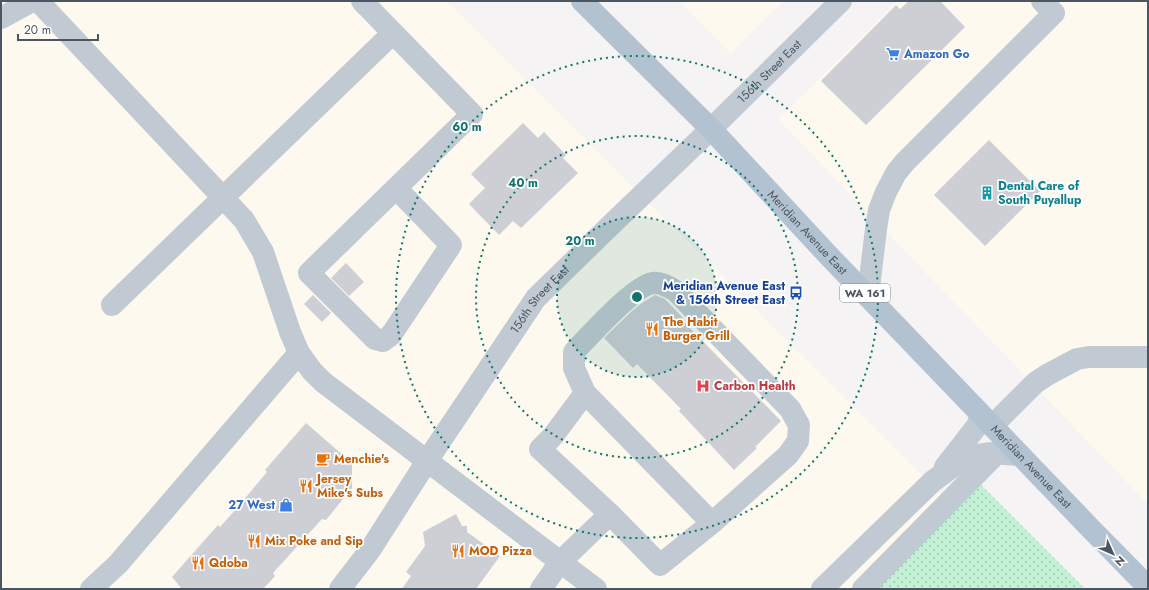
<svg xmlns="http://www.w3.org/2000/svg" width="1149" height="590" font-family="Jost,sans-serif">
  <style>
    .commercial { fill: #fdf9ef }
    .grass { fill: url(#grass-dots) }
    .building { fill: #cdcfd5 }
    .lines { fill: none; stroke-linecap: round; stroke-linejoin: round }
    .minor { stroke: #c1cad2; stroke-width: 22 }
    .major { stroke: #b3c2d1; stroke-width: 22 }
    .ring { fill: none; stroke: #0f766e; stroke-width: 2; stroke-dasharray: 2 4 }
    .labels { text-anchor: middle; stroke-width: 3.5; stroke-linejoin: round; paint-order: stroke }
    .shield { fill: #fff; stroke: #808990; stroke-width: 1 }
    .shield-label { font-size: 11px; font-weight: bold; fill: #4a5661 }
    .shop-label { font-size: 12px; font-weight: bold; fill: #366cbe; stroke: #fff; text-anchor: start }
    .street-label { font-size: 12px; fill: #4a5661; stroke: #fff }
    .culture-label { font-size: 12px; font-weight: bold; fill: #0d838f; stroke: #fff; text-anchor: start }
    .transit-label { font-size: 12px; font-weight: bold; fill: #164399; stroke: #fff; text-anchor: end }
    .food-label { font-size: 12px; font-weight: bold; fill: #c56008; stroke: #fff; text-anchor: start }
    .health-label { font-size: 12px; font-weight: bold; fill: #be3a42; stroke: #fff; text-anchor: start }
    .centre { fill: #0f766e; stroke: #fff; stroke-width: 2 }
    .ring-label { font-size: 12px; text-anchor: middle; font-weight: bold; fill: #0f766e; stroke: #fff; stroke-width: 3.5; stroke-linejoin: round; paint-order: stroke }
  </style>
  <defs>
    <pattern id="grass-dots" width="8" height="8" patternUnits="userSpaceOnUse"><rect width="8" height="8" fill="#c3f1d5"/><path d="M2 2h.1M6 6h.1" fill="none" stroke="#a0c6b0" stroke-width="1.8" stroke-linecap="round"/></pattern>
  </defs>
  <rect width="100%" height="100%" fill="#f5f3f3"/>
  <g class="commercial">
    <path d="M 1,1 L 447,1 L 953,506 L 866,589 L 1,589 Z"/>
    <path d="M 680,1 L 784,1 L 731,54 Z"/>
    <path d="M 898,1 L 1148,1 L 1148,504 L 778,119 Z"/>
  </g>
  <path class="grass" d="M 979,483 L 1085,589 L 866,589 Z"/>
  <g class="building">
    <path d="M 909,1 L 940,1 L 965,27 L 866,125 L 821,81 L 896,5 L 900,9 Z"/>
    <path d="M 523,123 L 538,138 L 544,132 L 566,155 L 563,158 L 578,173 L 521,228 L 513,221 L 499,235 L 469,204 L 485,188 L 471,174 Z"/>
    <path d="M 989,140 L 1040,191 L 985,246 L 934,195 Z"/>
    <path d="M 346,263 L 364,282 L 349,296 L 331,278 Z"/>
    <path d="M 313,295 L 331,313 L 322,322 L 304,304 Z"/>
    <path d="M 655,295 L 665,299 L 683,318 L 681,319 L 781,421 L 755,447 L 757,448 L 734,470 L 679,411 L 681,409 L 637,364 L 633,368 L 604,338 L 632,311 L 642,303 Z"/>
    <path d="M 306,423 L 352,463 L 352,488 L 326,520 L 322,519 L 273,573 L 275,576 L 263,589 L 182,589 L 172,577 L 218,525 L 220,527 L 236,509 L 267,472 L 265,470 Z"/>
    <path d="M 456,514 L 462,526 L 467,526 L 467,532 L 500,556 L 476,589 L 402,589 L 411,576 L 406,572 L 425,546 L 423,532 Z"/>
  </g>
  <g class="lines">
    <g class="minor">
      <path d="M 38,1 L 244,220 L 263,252 L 290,332 L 299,353 L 312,371 L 323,382 L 596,589"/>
      <path d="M 362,1 L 472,114 L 309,273 L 375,339 L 383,341 L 391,335 L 451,245 L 396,188"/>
      <path d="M 1,18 L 32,1"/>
      <path d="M 868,296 L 876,229 L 879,210 L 886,192 L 896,173 L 905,162 L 1054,13 L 1042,1"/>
      <path d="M 112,305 L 393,33"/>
      <path d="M 585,393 L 574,368 L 574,352 C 588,337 635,285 653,283 C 661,282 669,287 676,291 L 790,409 L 799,425 L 798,441 L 788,455 L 712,523 L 660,565 L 610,514 L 540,449 L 553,436 L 585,393 L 712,523"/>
      <path d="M 992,426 L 1035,383 L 1047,375 L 1077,359 L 1089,357 L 1148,357"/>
      <path d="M 945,467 L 977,426 L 981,415"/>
      <path d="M 91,589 L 118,564 L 299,353"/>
      <path id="s1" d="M 340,589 L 370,550 L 427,461 L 536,298 L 615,221 L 711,129 L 841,1"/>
      <path d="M 541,589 L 560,562 L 610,514"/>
      <path d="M 822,589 L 933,481 L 959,462 L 977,455 L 992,453 L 1020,455"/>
      <path d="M 863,589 L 997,453"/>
    </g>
    <path class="major" id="s2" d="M 582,1 L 711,129 L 828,255 L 1092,530 L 1148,587"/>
  </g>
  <circle cx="637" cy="297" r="80" fill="#0f766e" fill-opacity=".12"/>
  <g class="ring">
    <circle cx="637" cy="297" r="80"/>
    <circle cx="637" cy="297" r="161"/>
    <circle cx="637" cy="297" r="241"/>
  </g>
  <defs>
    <g id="supermarket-bare" transform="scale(1.08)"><path d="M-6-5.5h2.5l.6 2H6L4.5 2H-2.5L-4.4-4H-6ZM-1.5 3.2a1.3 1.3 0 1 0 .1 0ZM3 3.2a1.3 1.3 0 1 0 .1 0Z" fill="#3f7fe0" stroke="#fff" stroke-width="2.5" paint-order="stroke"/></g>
    <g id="building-bare" transform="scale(1.08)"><path d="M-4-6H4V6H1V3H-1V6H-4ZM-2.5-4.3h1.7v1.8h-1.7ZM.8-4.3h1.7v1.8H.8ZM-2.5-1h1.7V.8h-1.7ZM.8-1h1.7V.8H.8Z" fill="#0f9aa8" stroke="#fff" stroke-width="2.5" paint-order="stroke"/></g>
    <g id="bus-bare" transform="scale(1.08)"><path d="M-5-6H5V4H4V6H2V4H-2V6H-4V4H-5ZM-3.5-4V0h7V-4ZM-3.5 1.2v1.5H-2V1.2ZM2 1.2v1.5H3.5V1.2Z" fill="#1a4fb4" stroke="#fff" stroke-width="2.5" paint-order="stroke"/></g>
    <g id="restaurant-bare" transform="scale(1.08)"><path d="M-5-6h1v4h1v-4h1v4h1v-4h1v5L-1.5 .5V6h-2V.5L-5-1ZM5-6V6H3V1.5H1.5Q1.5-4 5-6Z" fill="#e8710a" stroke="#fff" stroke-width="2.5" paint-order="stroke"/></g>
    <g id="hospital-bare" transform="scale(1.08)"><path d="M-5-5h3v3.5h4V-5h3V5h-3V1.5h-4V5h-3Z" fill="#e0444e" stroke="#fff" stroke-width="2.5" paint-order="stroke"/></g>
    <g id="cafe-bare" transform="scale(1.08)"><path d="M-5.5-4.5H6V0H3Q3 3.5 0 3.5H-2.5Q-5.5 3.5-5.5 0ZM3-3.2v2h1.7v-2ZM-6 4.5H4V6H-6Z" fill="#e8710a" stroke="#fff" stroke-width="2.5" paint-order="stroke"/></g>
    <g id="shop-bare" transform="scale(1.08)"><path d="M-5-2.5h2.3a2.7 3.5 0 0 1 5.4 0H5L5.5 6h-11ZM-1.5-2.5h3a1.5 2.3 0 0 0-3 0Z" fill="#3f7fe0" stroke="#fff" stroke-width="2.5" paint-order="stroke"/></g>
  </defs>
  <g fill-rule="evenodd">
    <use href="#supermarket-bare" x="893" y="54"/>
    <use href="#building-bare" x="987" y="193"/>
    <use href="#bus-bare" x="796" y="293"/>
    <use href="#restaurant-bare" x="652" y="329"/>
    <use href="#hospital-bare" x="703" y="386"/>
    <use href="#cafe-bare" x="323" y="459"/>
    <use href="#restaurant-bare" x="306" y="486"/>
    <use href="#shop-bare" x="286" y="505"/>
    <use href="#restaurant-bare" x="254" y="541"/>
    <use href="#restaurant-bare" x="458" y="551"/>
    <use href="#restaurant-bare" x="198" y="563"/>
  </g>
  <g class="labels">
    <rect class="shield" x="840" y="284" width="50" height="18" rx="3"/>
    <g class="shield-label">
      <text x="865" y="297">WA 161</text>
    </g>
    <g class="shop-label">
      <text x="904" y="58">Amazon Go</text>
      <text x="275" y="509" text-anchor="end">27 West</text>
    </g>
    <g class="street-label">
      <text dy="4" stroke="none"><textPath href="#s1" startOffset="676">156th Street East</textPath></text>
      <text dy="4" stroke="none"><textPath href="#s2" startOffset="323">Meridian Avenue East</textPath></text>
      <text dy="4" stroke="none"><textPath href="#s1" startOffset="352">156th Street East</textPath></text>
      <text dy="4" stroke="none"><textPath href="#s2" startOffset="647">Meridian Avenue East</textPath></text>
    </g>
    <g class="culture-label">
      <text x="998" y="190">Dental Care of<tspan x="998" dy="14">South Puyallup</tspan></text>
    </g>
    <g class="transit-label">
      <text x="785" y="290">Meridian Avenue East<tspan x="785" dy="14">&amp; 156th Street East</tspan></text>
    </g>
    <g class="food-label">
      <text x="663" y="326">The Habit<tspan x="663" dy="14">Burger Grill</tspan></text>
      <text x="334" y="463">Menchie's</text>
      <text x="317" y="483">Jersey<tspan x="317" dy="14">Mike's Subs</tspan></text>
      <text x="265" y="545">Mix Poke and Sip</text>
      <text x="469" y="555">MOD Pizza</text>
      <text x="209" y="567">Qdoba</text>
    </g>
    <g class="health-label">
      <text x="714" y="390">Carbon Health</text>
    </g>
  </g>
  <circle cx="637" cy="297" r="6" class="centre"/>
  <g class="ring-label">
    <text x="467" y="131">60 m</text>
    <text x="523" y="187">40 m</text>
    <text x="580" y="245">20 m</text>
  </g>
  <rect width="1149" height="590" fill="none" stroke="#4a5661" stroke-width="4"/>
  <g transform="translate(1113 554) rotate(135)" stroke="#ffffff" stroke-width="3" paint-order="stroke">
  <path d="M0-3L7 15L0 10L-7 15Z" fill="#4a5661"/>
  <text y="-6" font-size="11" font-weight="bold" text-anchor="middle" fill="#4a5661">N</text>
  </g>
  <path d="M18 34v6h80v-6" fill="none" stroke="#4a5661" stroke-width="2"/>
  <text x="24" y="34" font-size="12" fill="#4a5661" stroke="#ffffff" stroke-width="3" paint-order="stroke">20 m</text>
</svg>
